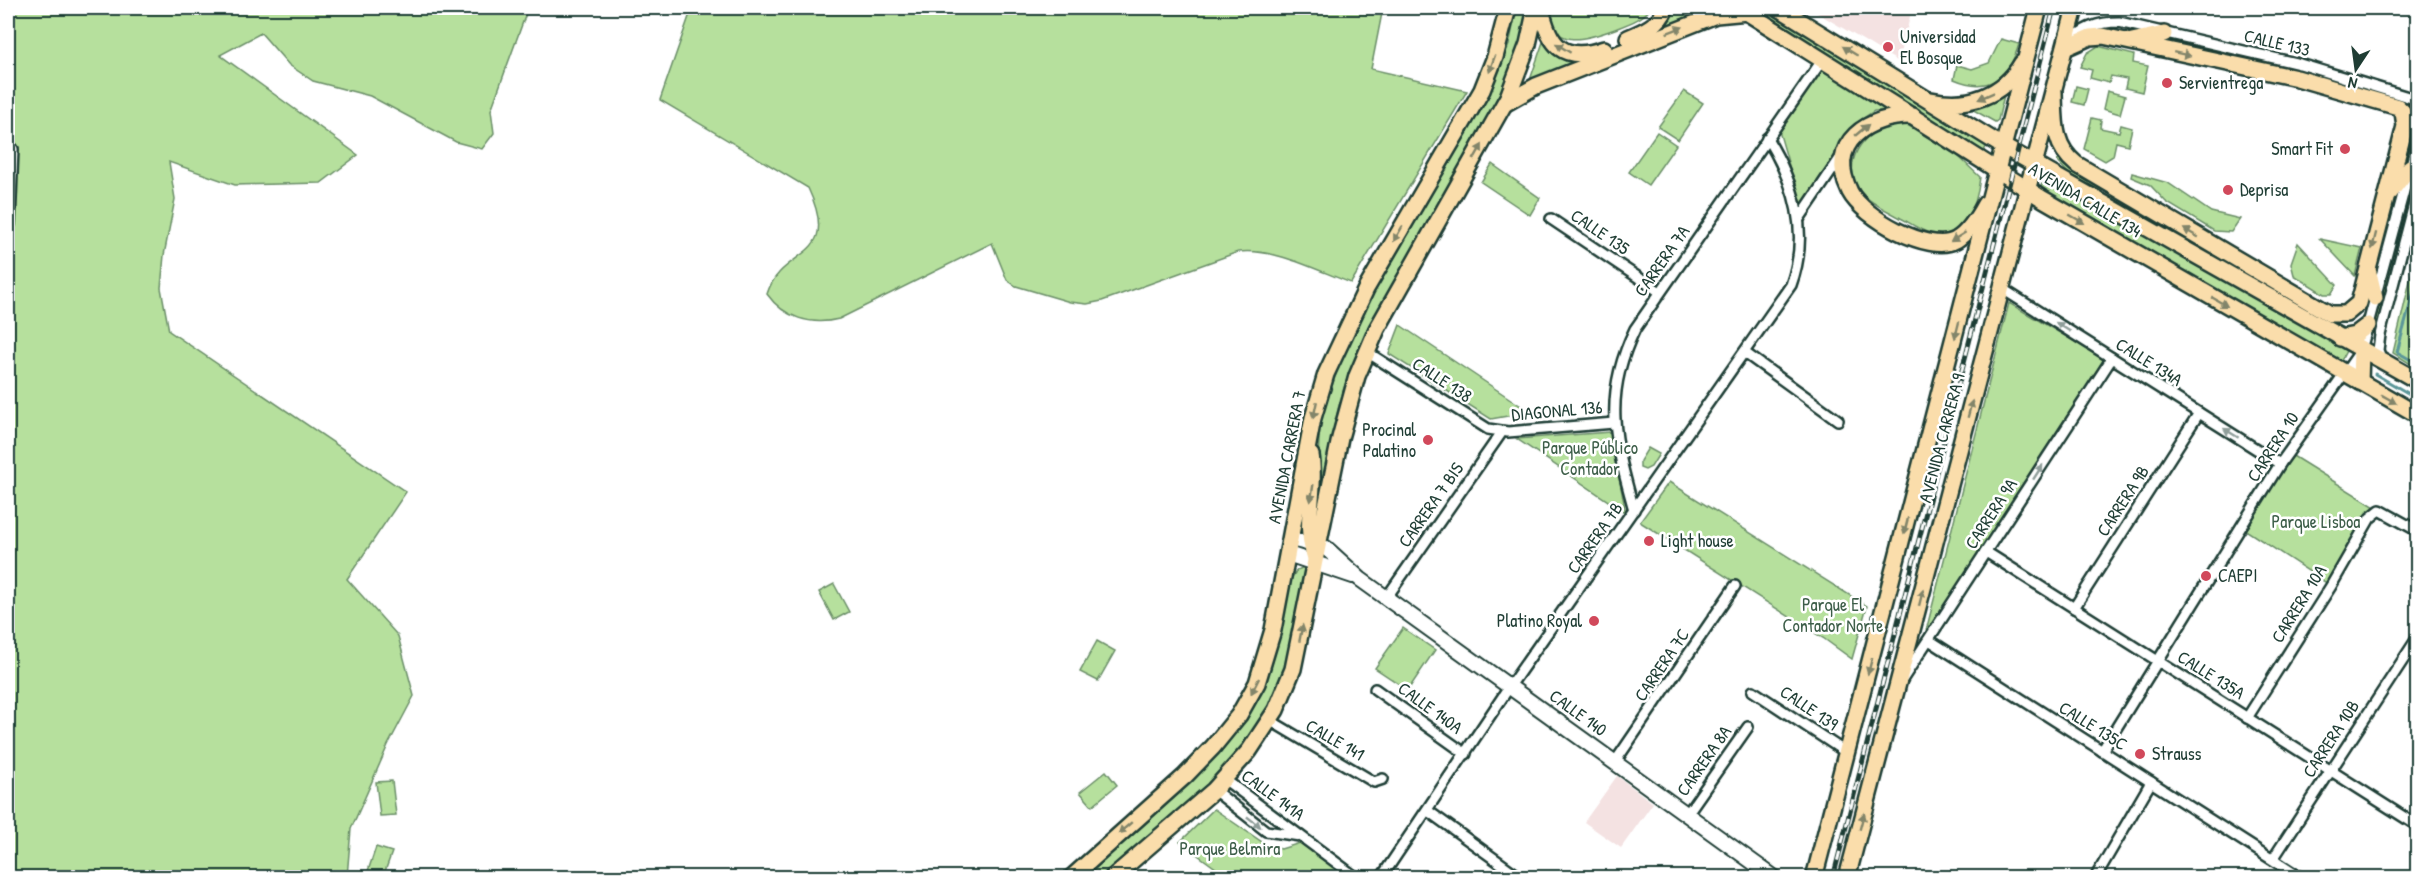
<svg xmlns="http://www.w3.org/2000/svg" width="2425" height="885" font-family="'Patrick Hand',sans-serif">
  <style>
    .built { fill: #f4e2e2 }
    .green { fill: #b6e09d; stroke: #6a8e68; stroke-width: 1.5 }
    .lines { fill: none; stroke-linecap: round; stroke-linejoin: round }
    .stream { stroke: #5a9699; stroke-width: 3 }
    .street-casing { stroke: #1f3d34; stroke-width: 14 }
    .secondary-casing { stroke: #1f3d34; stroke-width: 18 }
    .primary-casing { stroke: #1f3d34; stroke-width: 20 }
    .street { stroke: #fff; stroke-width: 9 }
    .secondary { stroke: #fff; stroke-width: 14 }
    .primary { stroke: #faddab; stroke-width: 15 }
    .rail-casing { stroke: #1f3d34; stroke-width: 5 }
    .rail { stroke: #fff; stroke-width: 3; stroke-dasharray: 9; stroke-linecap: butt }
    .oneway { fill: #82856a }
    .oneway2 { fill: #8f9e9a }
    .poi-dot { fill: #d1495b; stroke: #fff; stroke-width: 2 }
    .labels { text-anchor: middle; stroke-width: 5; stroke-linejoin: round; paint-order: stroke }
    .poi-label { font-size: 18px; fill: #1f3d34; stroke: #fff; text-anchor: start }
    .street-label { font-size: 18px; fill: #1f3d34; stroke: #fff }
    .park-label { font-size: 18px; fill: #3d5e49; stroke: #fff }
  </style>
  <rect width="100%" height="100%" fill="#fff"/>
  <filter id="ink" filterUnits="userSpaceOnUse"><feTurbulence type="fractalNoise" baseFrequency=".0167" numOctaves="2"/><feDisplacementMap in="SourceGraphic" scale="12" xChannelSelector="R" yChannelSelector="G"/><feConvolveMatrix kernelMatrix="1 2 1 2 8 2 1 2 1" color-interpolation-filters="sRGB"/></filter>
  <g filter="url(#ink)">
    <g class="built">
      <path d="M 1809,8 L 1912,8 L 1899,62 L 1851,33 Z"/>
      <path d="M 1617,776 L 1653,803 L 1621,848 L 1584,822 Z"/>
    </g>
    <g class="green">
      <path d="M 8,8 L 528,8 L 491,110 L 494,133 L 482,149 L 456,142 L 370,96 L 313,81 L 289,65 L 261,33 L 220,55 L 358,155 L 321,183 L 235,185 L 169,162 L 175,199 L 164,255 L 161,288 L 169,331 L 406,492 L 347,579 L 398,636 L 414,696 L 388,745 L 351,829 L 347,877 L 8,877 Z"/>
      <path d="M 692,8 L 1383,8 L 1371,69 L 1467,91 L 1351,283 C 1316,270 1276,248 1238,252 L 1102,301 L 1087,304 L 1070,302 L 1016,286 L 1007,280 L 992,243 L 839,319 C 811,326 784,318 767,294 C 782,245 843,263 808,188 L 660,100 Z"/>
      <path d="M 1517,8 L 1531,8 C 1516,115 1419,225 1372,323 C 1361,345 1349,370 1342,394 C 1329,439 1324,487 1314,532 L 1320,422 L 1344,350 L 1379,280 L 1484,103 L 1509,45 Z"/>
      <path d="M 1550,8 L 1651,8 C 1643,19 1628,24 1615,29 C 1588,39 1550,52 1550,8 Z"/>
      <path d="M 1674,8 L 1712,8 L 1716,10 L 1657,30 L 1667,20 Z"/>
      <path d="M 1746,8 L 1768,8 L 1988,143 L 1983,153 Z"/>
      <path d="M 2001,39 L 2019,44 C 2009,78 1989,94 1954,79 L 1957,65 L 1972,69 L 1989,63 Z"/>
      <path d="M 2177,41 L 2349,83 L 2348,88 L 2169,44 Z"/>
      <path d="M 1543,42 L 1553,54 L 1580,62 L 1529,83 Z"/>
      <path d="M 2098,46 L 2134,55 L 2133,63 L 2148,66 L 2142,92 L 2125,88 L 2127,79 L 2111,76 L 2109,83 L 2090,78 L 2092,70 L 2080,67 L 2087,53 Z"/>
      <path d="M 1822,68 L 1892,110 L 1874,111 L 1862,119 L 1801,207 L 1779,131 Z"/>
      <path d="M 2076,86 L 2088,89 L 2084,105 L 2072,102 Z"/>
      <path d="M 1684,91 L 1703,103 L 1678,140 L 1658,127 Z"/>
      <path d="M 2005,91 L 1998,120 L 1995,122 L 1970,108 Z"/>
      <path d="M 2107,91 L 2125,96 L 2120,114 L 2103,109 Z"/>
      <path d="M 2415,115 C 2420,132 2410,161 2398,173 L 2410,117 Z"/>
      <path d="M 2092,118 L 2101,120 L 2100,128 L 2119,132 L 2121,125 L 2132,128 L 2128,145 L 2116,142 L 2113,156 L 2105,161 L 2084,149 Z"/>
      <path d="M 1897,123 L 1906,124 L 1958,156 L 1980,177 C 1977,206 1965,241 1930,233 C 1919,230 1907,221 1897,216 C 1883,208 1865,201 1857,186 C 1841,158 1869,126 1897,123 Z"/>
      <path d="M 1657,132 L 1676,145 L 1648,185 L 1629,172 Z"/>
      <path d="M 2061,159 L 2103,187 L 2102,191 L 2069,174 L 2057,161 Z"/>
      <path d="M 2417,161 L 2417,174 L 2375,333 L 2372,331 Z"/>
      <path d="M 1492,164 L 1540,198 L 1530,215 L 1481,182 Z"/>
      <path d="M 2132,173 L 2168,183 L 2211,212 L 2240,219 L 2231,232 L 2214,231 L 2166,202 L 2150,185 L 2131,177 Z"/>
      <path d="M 2044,178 L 2347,349 L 2338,366 L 2039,193 Z"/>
      <path d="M 2154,215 L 2239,265 L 2242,275 L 2151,223 Z"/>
      <path d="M 2320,239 L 2362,248 L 2355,276 Z"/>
      <path d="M 2298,243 L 2337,285 L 2331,294 L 2324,294 L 2294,275 L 2291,263 Z"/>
      <path d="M 2417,251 L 2417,368 L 2393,353 Z"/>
      <path d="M 2009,303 L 2104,359 L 1925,635 Z"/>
      <path d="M 1400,325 L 1530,412 L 1491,419 L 1389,354 Z"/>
      <path d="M 1610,432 L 1626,513 L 1517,439 Z"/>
      <path d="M 1648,448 L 1659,454 L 1651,467 L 1645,470 L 1640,468 L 1640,461 Z"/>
      <path d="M 2288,453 L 2380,510 L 2331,586 L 2241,527 Z"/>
      <path d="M 1669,482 L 1867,606 L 1852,659 L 1823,638 L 1640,522 Z"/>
      <path d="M 1307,566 C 1298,607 1293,652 1277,691 C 1246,768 1161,822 1103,877 L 1080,878 C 1145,820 1231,762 1266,680 C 1279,650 1282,615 1288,583 L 1297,570 Z"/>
      <path d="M 834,584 L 849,612 L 834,620 L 819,592 Z"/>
      <path d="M 1403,628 L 1435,650 L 1408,690 L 1375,668 Z"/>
      <path d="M 1097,641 L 1115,651 L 1098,681 L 1080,672 Z"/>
      <path d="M 1106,771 L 1117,785 L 1092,806 L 1080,792 Z"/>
      <path d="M 392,781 L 396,815 L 380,816 L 376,782 Z"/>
      <path d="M 1214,809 L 1268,846 L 1281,849 L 1300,843 L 1347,877 L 1228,877 L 1180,842 Z"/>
      <path d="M 376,847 L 392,852 L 383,877 L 366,877 Z"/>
    </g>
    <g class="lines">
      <g class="stream">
        <path d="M 2418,277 L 2397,352 L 2418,364"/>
        <path d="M 2375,374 L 2418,399"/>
      </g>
      <g class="street-casing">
        <g id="street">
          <path d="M 2070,42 C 2083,27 2100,22 2119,22 L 2300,64 L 2418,100"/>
          <path d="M 1551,219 L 1660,292"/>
          <path d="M 1799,219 L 1843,154"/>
          <path d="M 10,224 L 13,149"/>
          <path d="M 2001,288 L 2280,464"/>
          <path d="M 1367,352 L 1488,429 L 1508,432 L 1614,423"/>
          <path d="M 1745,353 L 1838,420"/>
          <path d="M 2382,361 L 2378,350 L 2380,335 L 2418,189"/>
          <path d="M 1634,510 C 1615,441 1602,397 1635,329 L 1823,59"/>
          <path d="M 1986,552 L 2418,826"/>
          <path d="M 1387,597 L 1502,432"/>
          <path d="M 2074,608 L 2199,413"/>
          <path d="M 1929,640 L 2301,878"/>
          <path d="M 1902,680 L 2112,358"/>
          <path d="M 1375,689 L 1466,754"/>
          <path d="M 1753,691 L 1847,753"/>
          <path d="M 2247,718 L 2331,586 L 2370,518 L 2380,510 L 2418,531"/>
          <path d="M 1271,721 L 1374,782 L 1383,779"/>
          <path d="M 2102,751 L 2280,464 L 2361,350 L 2418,139"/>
          <path d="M 1615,762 L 1735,586"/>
          <path d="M 1224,779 L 1357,878"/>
          <path d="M 1214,790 L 1266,831 L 1300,836"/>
          <path d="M 1428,811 L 1521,878"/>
          <path d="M 1687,814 L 1748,727"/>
          <path d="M 2273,859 L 2418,637"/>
          <path d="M 1381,878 L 1510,686 L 1791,285 C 1810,233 1795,184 1767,138"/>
          <path d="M 2095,878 L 2151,782"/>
        </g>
      </g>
      <g class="secondary-casing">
        <g id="secondary">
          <path d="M 1291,539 L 1326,548 L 1360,579 L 1775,878"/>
          <path d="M 1288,554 L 1353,576"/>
        </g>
      </g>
      <g class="primary-casing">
        <g id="primary">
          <path d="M 1541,8 C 1549,46 1563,63 1604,49"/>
          <path d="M 1740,8 L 2043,199 L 2418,415"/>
          <path d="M 1779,8 L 2004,147 L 2418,381"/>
          <path d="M 1628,38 C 1645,31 1659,25 1666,8"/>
          <path d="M 2132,41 L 2164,34"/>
          <path d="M 2054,92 C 2055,119 2052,145 2076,164 L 2330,314 L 2346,314 L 2359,303 L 2405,126 L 2403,112 L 2398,107 L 2297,78 L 2103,36 L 2090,37 L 2065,48"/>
          <path d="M 1931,100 C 1968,108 2003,96 2022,63"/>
          <path d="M 1506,103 L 1536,86 L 1716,15 L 1748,12"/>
          <path d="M 1913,116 C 1869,115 1825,142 1850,192 C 1863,217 1929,255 1956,240 C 1969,232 1978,217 1985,204"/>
          <path d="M 2390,193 L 2410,167"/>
          <path d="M 2369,273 L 2375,298"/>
          <path d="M 2340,338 L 2355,335 L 2368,325"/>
          <path d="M 2360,382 L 2361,350"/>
          <path d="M 1311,455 C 1317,492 1302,522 1315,558"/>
          <path d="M 1071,878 L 1185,776 L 1213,747 L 1239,715 L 1257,683 L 1273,630 L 1313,418 L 1326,374 L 1366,289 L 1482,90 L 1495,57 L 1508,8"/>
          <path d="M 1112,878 L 1214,790 L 1249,751 L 1276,710 L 1293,669 L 1340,438 L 1357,376 L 1377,329 L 1508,97 L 1528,44 L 1536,8"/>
          <path d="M 1814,878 L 2039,8"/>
          <path d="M 1847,878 L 2075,8"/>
        </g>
      </g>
      <use href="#street" class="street"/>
      <use href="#secondary" class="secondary"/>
      <use href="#primary" class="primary"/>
      <g class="rail-casing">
        <path id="rail" d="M 1833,878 L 2054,8"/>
      </g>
      <use href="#rail" class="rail"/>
    </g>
    <defs><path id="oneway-solid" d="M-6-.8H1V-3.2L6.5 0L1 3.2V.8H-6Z" transform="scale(1.5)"/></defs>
    <g class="oneway">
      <use href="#oneway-solid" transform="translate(1675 30) rotate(-21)"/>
      <use href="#oneway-solid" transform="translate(1563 48) rotate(-148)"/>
      <use href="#oneway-solid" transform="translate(1850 51) rotate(-148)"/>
      <use href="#oneway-solid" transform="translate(2182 54) rotate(12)"/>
      <use href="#oneway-solid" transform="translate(1492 64) rotate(109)"/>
      <use href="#oneway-solid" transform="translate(1986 96) rotate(156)"/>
      <use href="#oneway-solid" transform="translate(1862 130) rotate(-40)"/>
      <use href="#oneway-solid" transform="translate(1478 152) rotate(-60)"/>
      <use href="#oneway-solid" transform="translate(2077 219) rotate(30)"/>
      <use href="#oneway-solid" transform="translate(2191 233) rotate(-150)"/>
      <use href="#oneway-solid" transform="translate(1398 234) rotate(120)"/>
      <use href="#oneway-solid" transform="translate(1958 237) rotate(148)"/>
      <use href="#oneway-solid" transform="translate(2374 241) rotate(104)"/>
      <use href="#oneway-solid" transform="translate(2220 302) rotate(30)"/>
      <use href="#oneway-solid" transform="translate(1957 330) rotate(104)"/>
      <use href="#oneway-solid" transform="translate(2389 399) rotate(29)"/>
      <use href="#oneway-solid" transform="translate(1970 409) rotate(-75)"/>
      <use href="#oneway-solid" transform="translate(1315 410) rotate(102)"/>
      <use href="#oneway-solid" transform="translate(1312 493) rotate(99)"/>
      <use href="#oneway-solid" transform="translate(1906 526) rotate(104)"/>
      <use href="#oneway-solid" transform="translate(1921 598) rotate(-76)"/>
      <use href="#oneway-solid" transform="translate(1301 633) rotate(-79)"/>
      <use href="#oneway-solid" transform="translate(1870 666) rotate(105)"/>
      <use href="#oneway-solid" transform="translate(1255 686) rotate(117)"/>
      <use href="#oneway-solid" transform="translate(1862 821) rotate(-75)"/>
      <use href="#oneway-solid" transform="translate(1125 828) rotate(139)"/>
    </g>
    <g class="oneway2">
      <use href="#oneway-solid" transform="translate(2063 327) rotate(-148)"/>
      <use href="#oneway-solid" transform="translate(2231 433) rotate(-148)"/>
      <use href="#oneway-solid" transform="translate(2038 472) rotate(-57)"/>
      <use href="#oneway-solid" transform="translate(1254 822) rotate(38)"/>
    </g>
  </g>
  <g class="poi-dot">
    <circle cx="1888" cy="47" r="6"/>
    <circle cx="2167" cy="83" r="6"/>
    <circle cx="2345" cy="149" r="6"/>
    <circle cx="2228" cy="190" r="6"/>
    <circle cx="1428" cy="440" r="6"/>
    <circle cx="1649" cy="541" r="6"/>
    <circle cx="2206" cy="576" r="6"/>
    <circle cx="1594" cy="621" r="6"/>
    <circle cx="2140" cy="754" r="6"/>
  </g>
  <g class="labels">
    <g class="poi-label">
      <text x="1900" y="43">Universidad<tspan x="1900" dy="21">El Bosque</tspan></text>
      <text x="2179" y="89">Servientrega</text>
      <text x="2333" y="155" text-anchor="end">Smart Fit</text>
      <text x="2240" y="196">Deprisa</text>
      <text x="1416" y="436" text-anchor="end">Procinal<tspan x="1416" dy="21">Palatino</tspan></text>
      <text x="1661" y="547">Light house</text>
      <text x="2218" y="582">CAEPI</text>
      <text x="1582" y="627" text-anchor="end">Platino Royal</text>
      <text x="2152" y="760">Strauss</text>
    </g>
    <g class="street-label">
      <text transform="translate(2277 43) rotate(13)" y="6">CALLE 133</text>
      <text transform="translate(2085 200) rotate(31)" y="6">AVENIDA CALLE 134</text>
      <text transform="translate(1600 232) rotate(34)" y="6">CALLE 135</text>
      <text transform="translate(1662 261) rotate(-55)" y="6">CARRERA 7A</text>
      <text transform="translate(2149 362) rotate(32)" y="6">CALLE 134A</text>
      <text transform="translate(1442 380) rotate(33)" y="6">CALLE 138</text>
      <text transform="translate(1557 411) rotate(-5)" y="6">DIAGONAL 136</text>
      <text transform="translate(1942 438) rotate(-75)" y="6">AVENIDA CARRERA 9</text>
      <text transform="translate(2273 447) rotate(-57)" y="6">CARRERA 10</text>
      <text transform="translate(1287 457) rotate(-79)" y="6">AVENIDA CARRERA 7</text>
      <text transform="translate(2123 501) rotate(-57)" y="6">CARRERA 9B</text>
      <text transform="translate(1431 505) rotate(-55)" y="6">CARRERA 7 BIS</text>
      <text transform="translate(1991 514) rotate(-57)" y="6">CARRERA 9A</text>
      <text transform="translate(1595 538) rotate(-55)" y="6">CARRERA 7B</text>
      <text transform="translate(2299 604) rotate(-58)" y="6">CARRERA 10A</text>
      <text transform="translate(1662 665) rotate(-56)" y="6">CARRERA 7C</text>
      <text transform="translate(2211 675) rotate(32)" y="6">CALLE 135A</text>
      <text transform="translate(1430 708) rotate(36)" y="6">CALLE 140A</text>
      <text transform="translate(1809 708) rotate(34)" y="6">CALLE 139</text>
      <text transform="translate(1578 713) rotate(36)" y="6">CALLE 140</text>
      <text transform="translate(2093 726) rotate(32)" y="6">CALLE 135C</text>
      <text transform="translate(2331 739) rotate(-57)" y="6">CARRERA 10B</text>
      <text transform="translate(1335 740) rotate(30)" y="6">CALLE 141</text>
      <text transform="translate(1704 761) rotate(-55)" y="6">CARRERA 8A</text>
      <text transform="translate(1273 795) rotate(36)" y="6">CALLE 141A</text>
    </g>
    <g class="park-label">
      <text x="1590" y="454">Parque Público<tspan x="1590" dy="21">Contador</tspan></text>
      <text x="2316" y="528">Parque Lisboa</text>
      <text x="1833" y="611">Parque El<tspan x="1833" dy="21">Contador Norte</tspan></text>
      <text x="1230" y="855">Parque Belmira</text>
    </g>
  </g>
  <rect width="2425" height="885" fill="none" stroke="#fff" stroke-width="30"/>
  <rect x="15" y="15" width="2395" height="855" fill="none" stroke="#1f3d34" stroke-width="2" filter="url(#ink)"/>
  <g transform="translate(2356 69) rotate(193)" stroke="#ffffff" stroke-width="4.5" paint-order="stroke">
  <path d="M0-4.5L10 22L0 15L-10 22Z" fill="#1f3d34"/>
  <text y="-9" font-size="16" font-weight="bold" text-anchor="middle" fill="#1f3d34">N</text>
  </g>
</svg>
